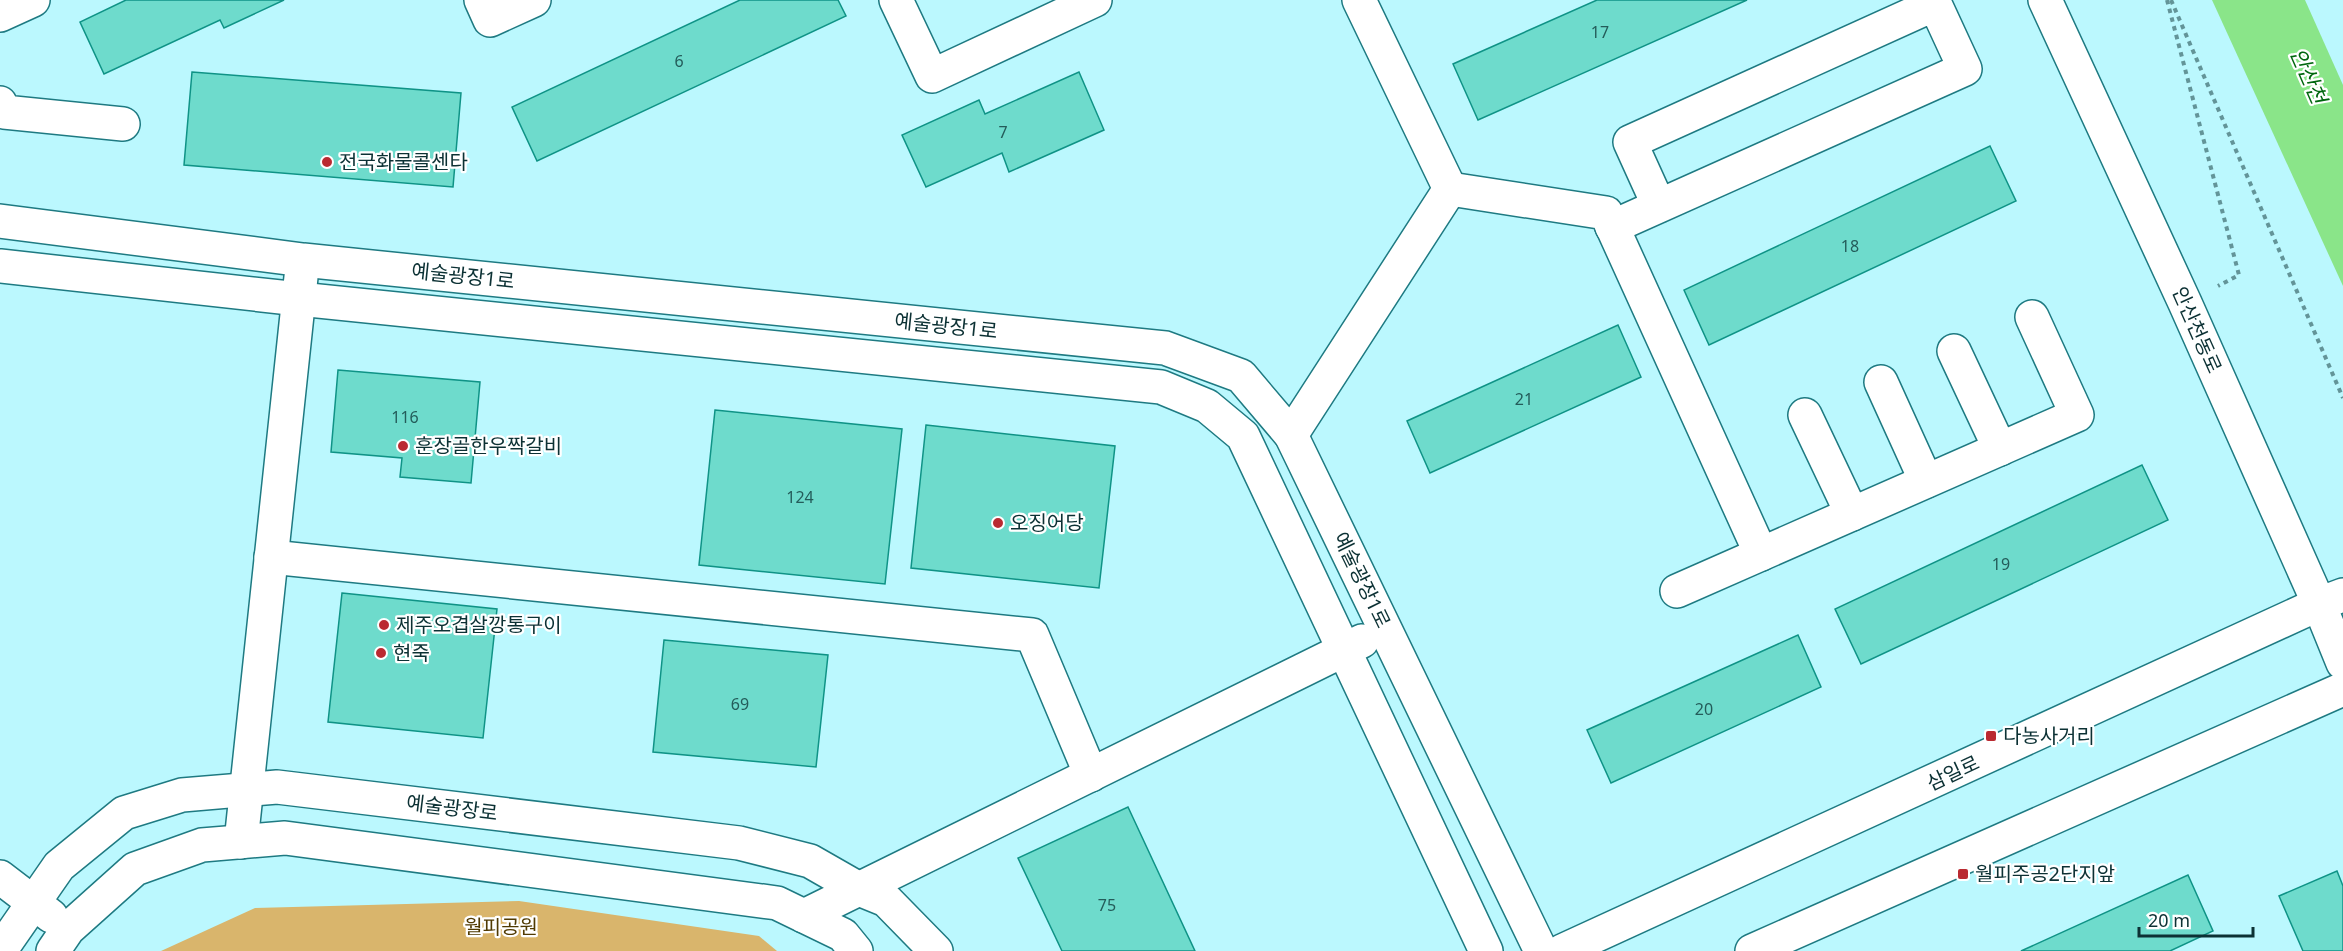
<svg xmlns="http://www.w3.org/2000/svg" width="2343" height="951" font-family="'Noto Sans','Noto Sans KR',sans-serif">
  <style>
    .green { fill: #d9b56c }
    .water { fill: #8ae589 }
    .building { fill: #6edbcc; stroke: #0f9386; stroke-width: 1.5 }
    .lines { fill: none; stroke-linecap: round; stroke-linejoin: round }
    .minor-casing { stroke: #1e7a82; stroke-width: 36 }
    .path { stroke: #639498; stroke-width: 4; stroke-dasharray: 4.5 4.5; stroke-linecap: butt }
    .minor { stroke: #fff; stroke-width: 33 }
    .poi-dot { fill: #ba2a31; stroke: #fff; stroke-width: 2 }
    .labels { text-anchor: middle; stroke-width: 4.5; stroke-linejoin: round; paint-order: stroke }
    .number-label { font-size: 16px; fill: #245c5a }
    .poi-label { font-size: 20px; fill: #0c3134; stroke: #fff; text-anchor: start }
    .street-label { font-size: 20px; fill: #0c3134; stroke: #fff }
    .park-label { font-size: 20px; fill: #503a02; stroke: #fff }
    .water-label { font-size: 21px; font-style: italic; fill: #00670e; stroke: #fff }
  </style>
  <rect width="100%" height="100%" fill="#bbf8fe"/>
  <path class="green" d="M 519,901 L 759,936 L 777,951 L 161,951 L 255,908 Z"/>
  <path class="water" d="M 2212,0 L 2305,0 L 2343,85 L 2343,286 Z"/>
  <g class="building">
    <path d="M 126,0 L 284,0 L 224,28 L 220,20 L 104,74 L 80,22 Z"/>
    <path d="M 740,0 L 838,0 L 846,16 L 537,161 L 512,107 Z"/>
    <path d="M 1597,0 L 1747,0 L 1478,120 L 1453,64 Z"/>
    <path d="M 192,72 L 461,93 L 453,187 L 184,165 Z"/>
    <path d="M 1079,72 L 1104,130 L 1009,172 L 1002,153 L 926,187 L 902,135 L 979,100 L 985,114 Z"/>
    <path d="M 1990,146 L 2016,201 L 1709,345 L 1684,290 Z"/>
    <path d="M 1618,325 L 1641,377 L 1430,473 L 1407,421 Z"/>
    <path d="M 338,370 L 480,382 L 471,483 L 400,477 L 402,458 L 331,452 Z"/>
    <path d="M 715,410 L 902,429 L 885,584 L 699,565 Z"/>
    <path d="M 926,425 L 1115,446 L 1099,588 L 911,568 Z"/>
    <path d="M 2142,465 L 2168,520 L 1861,664 L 1835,609 Z"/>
    <path d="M 342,593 L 497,609 L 483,738 L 328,722 Z"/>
    <path d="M 1798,635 L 1821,687 L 1611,783 L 1587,730 Z"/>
    <path d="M 664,640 L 828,655 L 816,767 L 653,752 Z"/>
    <path d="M 1128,807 L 1195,951 L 1062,951 L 1018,858 Z"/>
    <path d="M 2337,871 L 2343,886 L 2343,951 L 2303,951 L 2279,896 Z"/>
    <path d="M 2188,875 L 2213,931 L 2170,951 L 2021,951 Z"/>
  </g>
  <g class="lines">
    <g class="minor-casing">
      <g id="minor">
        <path d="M 481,0 L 490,20 L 534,0"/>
        <path d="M 896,0 L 932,76 L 1095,0"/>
        <path d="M 2045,0 L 2185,303 L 2319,604 L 2343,663"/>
        <path d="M 0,15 L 33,0"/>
        <path d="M 0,103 L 4,112 L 123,124"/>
        <path d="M 1450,189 L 1606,213 L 1761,554"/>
        <path d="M 0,221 L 303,260 L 1165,348 L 1241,376 L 1291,435 L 1541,951"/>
        <path d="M 1612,227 L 1965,69 L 1935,4 L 1630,142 L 1659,206"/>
        <path d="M 0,266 L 299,299 L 1161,387 L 1207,406 L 1243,436 L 1486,951"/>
        <path d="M 1954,351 L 2000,449"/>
        <path d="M 1881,382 L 1926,481"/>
        <path d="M 1805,415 L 1852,514"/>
        <path d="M 1291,435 L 1450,189 L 1359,0"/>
        <path d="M 271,557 L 1032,635 L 1091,775"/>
        <path d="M 1677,591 L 2077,415 L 2032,317"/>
        <path d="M 241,842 L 301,277"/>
        <path d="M 0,877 L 51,916"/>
        <path d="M 804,916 L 1362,641"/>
        <path d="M 0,951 L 59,866 L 124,813 L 182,795 L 277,787 L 739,843 L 810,861 L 859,889 L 886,900 L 936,951"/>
        <path d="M 53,951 L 68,929 L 135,869 L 202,845 L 285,838 L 777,903 L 843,935 L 856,951"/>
        <path d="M 1562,951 L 2319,604 L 2343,595"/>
        <path d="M 1752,951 L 2343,689"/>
      </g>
    </g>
    <g class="path">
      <path d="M 2167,0 L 2239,275 L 2218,286"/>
      <path d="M 2171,0 L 2343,398"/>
    </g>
    <use href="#minor" class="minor"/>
  </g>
  <g class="poi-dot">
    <circle cx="327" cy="162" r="6"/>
    <circle cx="403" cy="446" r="6"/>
    <circle cx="998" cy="523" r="6"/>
    <circle cx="384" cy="625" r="6"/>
    <circle cx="381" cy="653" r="6"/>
    <rect x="1985" y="730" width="12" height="12" rx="3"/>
    <rect x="1957" y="868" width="12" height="12" rx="3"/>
  </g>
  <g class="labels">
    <g class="number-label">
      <text x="1600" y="38">17</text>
      <text x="679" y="67">6</text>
      <text x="1003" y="138">7</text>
      <text x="1850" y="252">18</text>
      <text x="1524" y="405">21</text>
      <text x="405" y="423">116</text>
      <text x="800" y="503">124</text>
      <text x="2001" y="570">19</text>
      <text x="740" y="710">69</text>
      <text x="1704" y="715">20</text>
      <text x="1107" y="911">75</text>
    </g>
    <g class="poi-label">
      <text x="339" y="169">전국화물콜센타</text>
      <text x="415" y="453">훈장골한우짝갈비</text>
      <text x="1010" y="530">오징어당</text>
      <text x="396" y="632">제주오겹살깡통구이</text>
      <text x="393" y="660">현죽</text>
      <text x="2003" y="743">다농사거리</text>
      <text x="1975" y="881">월피주공2단지앞</text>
    </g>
    <g class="street-label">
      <text transform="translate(463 276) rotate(6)" y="7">예술광장1로</text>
      <text transform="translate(946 326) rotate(6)" y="7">예술광장1로</text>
      <text transform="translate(2197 330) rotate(66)" y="7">안산천동로</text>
      <text transform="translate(1362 580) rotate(64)" y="7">예술광장1로</text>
      <text transform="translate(1953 773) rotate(-25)" y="7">삼일로</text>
      <text transform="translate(452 808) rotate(7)" y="7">예술광장로</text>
    </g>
    <g class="park-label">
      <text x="501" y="934">월피공원</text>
    </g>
    <g class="water-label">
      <text transform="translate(2308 76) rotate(66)" y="7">안산천</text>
    </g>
  </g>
  <path d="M2139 927v9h114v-9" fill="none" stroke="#0c3134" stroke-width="3"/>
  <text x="2148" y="927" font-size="18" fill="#0c3134" stroke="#ffffff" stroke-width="4.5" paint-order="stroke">20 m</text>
</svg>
